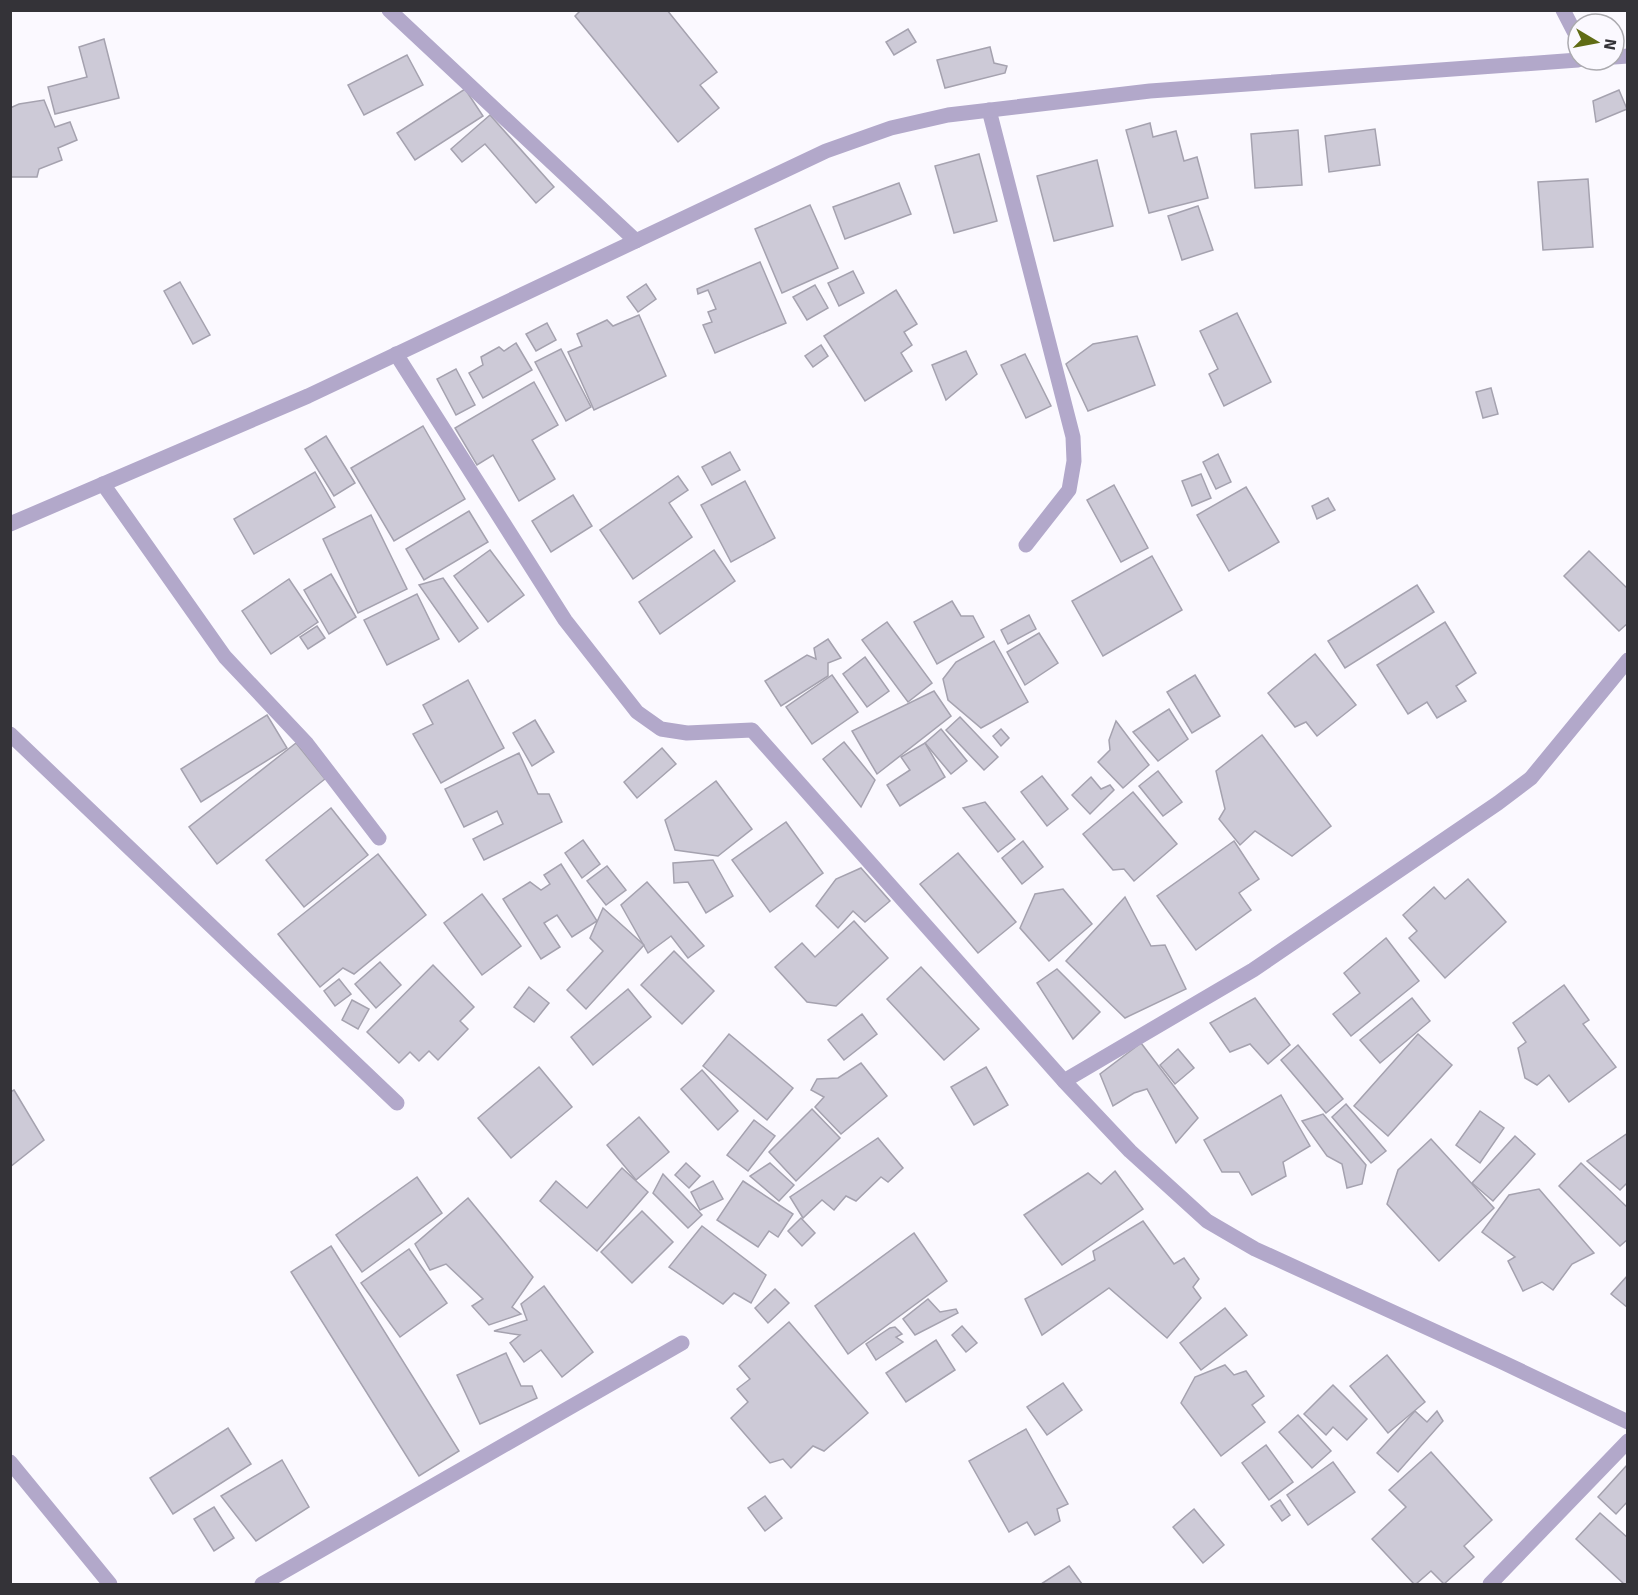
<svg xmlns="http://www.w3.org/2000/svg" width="1638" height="1595" font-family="Signika,sans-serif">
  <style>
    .building { fill: #cdcad7; stroke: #a5a2af; stroke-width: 1.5 }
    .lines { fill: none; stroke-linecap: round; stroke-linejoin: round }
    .street { stroke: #b2a8ca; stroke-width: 15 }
  </style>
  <rect width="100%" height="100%" fill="#fbf9ff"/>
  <g class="building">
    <path d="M 581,10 L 667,10 L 717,72 L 700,85 L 719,108 L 678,142 L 575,16 Z"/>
    <path d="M 908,29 L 916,42 L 894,55 L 886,42 Z"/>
    <path d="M 104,39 L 119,98 L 55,114 L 48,87 L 87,77 L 79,47 Z"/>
    <path d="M 990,47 L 994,63 L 1007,66 L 1005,73 L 945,88 L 937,60 Z"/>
    <path d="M 407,55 L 423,85 L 364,115 L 348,85 Z"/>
    <path d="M 465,89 L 483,116 L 415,160 L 397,133 Z"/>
    <path d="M 1619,90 L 1627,109 L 1596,122 L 1593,101 Z"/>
    <path d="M 44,100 L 55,127 L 70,122 L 77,140 L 58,148 L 62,160 L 39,169 L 37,177 L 10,177 L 10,108 L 19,104 Z"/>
    <path d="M 490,115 L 554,187 L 536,203 L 485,144 L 462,162 L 451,149 Z"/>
    <path d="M 1150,123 L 1153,137 L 1176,131 L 1184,161 L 1197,157 L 1208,198 L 1149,213 L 1126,130 Z"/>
    <path d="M 1375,129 L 1380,165 L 1329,172 L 1325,136 Z"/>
    <path d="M 1298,130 L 1302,185 L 1255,188 L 1251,134 Z"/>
    <path d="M 979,154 L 997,221 L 954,233 L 935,166 Z"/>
    <path d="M 1097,160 L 1113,226 L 1054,241 L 1037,176 Z"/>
    <path d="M 1588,179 L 1593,247 L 1543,250 L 1538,182 Z"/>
    <path d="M 899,183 L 911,214 L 845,239 L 833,207 Z"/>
    <path d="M 810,205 L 838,268 L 782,293 L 755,229 Z"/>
    <path d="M 1198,206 L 1213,250 L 1182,260 L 1168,216 Z"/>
    <path d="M 760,262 L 786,323 L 715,353 L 703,325 L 712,322 L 708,312 L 716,309 L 708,290 L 698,294 L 697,289 Z"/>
    <path d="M 853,271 L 864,293 L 839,306 L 828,283 Z"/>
    <path d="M 180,282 L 210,335 L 193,344 L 164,291 Z"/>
    <path d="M 646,284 L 656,299 L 638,312 L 627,297 Z"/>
    <path d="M 815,285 L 828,308 L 807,320 L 793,297 Z"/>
    <path d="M 896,290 L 917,324 L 904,332 L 912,345 L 901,353 L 912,371 L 865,401 L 824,336 Z"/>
    <path d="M 1237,313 L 1271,382 L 1224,406 L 1209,374 L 1218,369 L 1200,331 Z"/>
    <path d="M 639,315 L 666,376 L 594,410 L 568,352 L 582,346 L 577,334 L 607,320 L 613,326 Z"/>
    <path d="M 547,323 L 556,340 L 536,351 L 526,334 Z"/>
    <path d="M 1137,336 L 1155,385 L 1088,411 L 1066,364 L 1093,344 Z"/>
    <path d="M 516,343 L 532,370 L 483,398 L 469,373 L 483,365 L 481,357 L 499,347 L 504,351 Z"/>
    <path d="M 821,345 L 828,356 L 813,367 L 805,356 Z"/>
    <path d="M 561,349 L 591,407 L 566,421 L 535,362 Z"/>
    <path d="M 966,351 L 977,374 L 946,400 L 932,365 Z"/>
    <path d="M 1025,354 L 1051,406 L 1026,418 L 1001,365 Z"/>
    <path d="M 456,369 L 475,405 L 456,415 L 437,379 Z"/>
    <path d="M 534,382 L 558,425 L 532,440 L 555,479 L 519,501 L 493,455 L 477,465 L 455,428 Z"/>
    <path d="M 1491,388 L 1498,414 L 1483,418 L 1476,392 Z"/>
    <path d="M 423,426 L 465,499 L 394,541 L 351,468 Z"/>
    <path d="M 326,436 L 355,483 L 334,496 L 305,449 Z"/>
    <path d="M 730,452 L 740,470 L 712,485 L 702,467 Z"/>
    <path d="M 1218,454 L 1231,482 L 1216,489 L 1203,462 Z"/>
    <path d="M 315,472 L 335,507 L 254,554 L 234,519 Z"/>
    <path d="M 1201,474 L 1211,498 L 1192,506 L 1182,481 Z"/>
    <path d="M 678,476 L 688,490 L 669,503 L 692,537 L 633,579 L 600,530 Z"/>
    <path d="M 745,481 L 775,538 L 731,562 L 701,505 Z"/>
    <path d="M 1114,485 L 1148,548 L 1121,562 L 1087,500 Z"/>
    <path d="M 1246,487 L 1279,542 L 1229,571 L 1197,515 Z"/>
    <path d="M 573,495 L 592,526 L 551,552 L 532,521 Z"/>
    <path d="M 1328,498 L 1335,510 L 1317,519 L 1312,506 Z"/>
    <path d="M 469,511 L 488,542 L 424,580 L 406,549 Z"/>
    <path d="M 371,515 L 407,589 L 358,613 L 323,539 Z"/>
    <path d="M 490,550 L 524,595 L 488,622 L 454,576 Z"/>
    <path d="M 714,550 L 735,581 L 660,634 L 639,602 Z"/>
    <path d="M 1589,551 L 1628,589 L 1628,623 L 1619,631 L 1564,576 Z"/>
    <path d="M 1152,556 L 1182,610 L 1103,656 L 1072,601 Z"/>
    <path d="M 331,574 L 356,617 L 329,634 L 304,590 Z"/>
    <path d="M 443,578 L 478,628 L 459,642 L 419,585 Z"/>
    <path d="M 289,579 L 318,622 L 271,654 L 242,611 Z"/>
    <path d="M 1417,585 L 1434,612 L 1345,668 L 1328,641 Z"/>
    <path d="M 417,594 L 439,639 L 387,665 L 364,620 Z"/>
    <path d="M 952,601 L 961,616 L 973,616 L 984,637 L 937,664 L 914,622 Z"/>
    <path d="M 1029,615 L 1036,629 L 1008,644 L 1001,630 Z"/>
    <path d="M 887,622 L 932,683 L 908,702 L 862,640 Z"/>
    <path d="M 1445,622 L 1476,673 L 1456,686 L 1466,701 L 1437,718 L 1427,702 L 1408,714 L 1377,665 Z"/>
    <path d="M 317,626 L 325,638 L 308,649 L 300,637 Z"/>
    <path d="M 1039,633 L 1058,663 L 1025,685 L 1007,652 Z"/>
    <path d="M 828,639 L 841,658 L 828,663 L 828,676 L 781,706 L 765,681 L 807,655 L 816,659 L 814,648 Z"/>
    <path d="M 994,641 L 1028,702 L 981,728 L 948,700 L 943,679 L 956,662 Z"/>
    <path d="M 1315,654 L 1356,705 L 1317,736 L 1306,722 L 1295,727 L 1268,693 Z"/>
    <path d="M 865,657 L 889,691 L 867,707 L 843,674 Z"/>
    <path d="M 832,675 L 858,712 L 812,744 L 786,707 Z"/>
    <path d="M 1195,675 L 1220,716 L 1192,733 L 1167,692 Z"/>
    <path d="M 468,680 L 504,748 L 441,783 L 413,734 L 433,724 L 423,705 Z"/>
    <path d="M 934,691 L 951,716 L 877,774 L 852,731 Z"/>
    <path d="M 1169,709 L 1188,739 L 1158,761 L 1133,732 Z"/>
    <path d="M 267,715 L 287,748 L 201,802 L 181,769 Z"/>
    <path d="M 960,717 L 998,757 L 984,770 L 946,730 Z"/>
    <path d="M 535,720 L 554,752 L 532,766 L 513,733 Z"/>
    <path d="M 1116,721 L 1149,765 L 1123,788 L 1098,762 L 1110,750 L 1109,740 Z"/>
    <path d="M 941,729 L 967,761 L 951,774 L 925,743 Z"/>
    <path d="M 1001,729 L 1009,738 L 1001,746 L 993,736 Z"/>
    <path d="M 1262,735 L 1331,826 L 1292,856 L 1255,831 L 1240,845 L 1219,819 L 1225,809 L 1216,771 Z"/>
    <path d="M 844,742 L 875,780 L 861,807 L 823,759 Z"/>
    <path d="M 296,743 L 325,779 L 217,864 L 189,827 Z"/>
    <path d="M 925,743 L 945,777 L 900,806 L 887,785 L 910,770 L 901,757 Z"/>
    <path d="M 662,748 L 676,764 L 637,798 L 624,782 Z"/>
    <path d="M 519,753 L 538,794 L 549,794 L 562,822 L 484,860 L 473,839 L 503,824 L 497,811 L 464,827 L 445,789 Z"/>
    <path d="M 1158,771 L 1182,802 L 1163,816 L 1139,786 Z"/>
    <path d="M 1042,776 L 1068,809 L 1047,826 L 1021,792 Z"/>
    <path d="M 1091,777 L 1101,789 L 1110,785 L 1114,790 L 1090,814 L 1072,795 Z"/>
    <path d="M 716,781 L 752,829 L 718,856 L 675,850 L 665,820 Z"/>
    <path d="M 1133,792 L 1177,844 L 1134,881 L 1124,869 L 1113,870 L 1083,834 Z"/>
    <path d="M 985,802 L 1015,839 L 998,852 L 963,808 Z"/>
    <path d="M 331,808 L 368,855 L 304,907 L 266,860 Z"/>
    <path d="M 786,822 L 823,873 L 770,912 L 732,860 Z"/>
    <path d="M 583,840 L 600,864 L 582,878 L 565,853 Z"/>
    <path d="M 1023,841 L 1043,867 L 1022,884 L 1002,858 Z"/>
    <path d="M 1234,841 L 1259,879 L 1239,893 L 1251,910 L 1196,950 L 1157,896 Z"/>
    <path d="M 958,853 L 1016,922 L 978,953 L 920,884 Z"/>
    <path d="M 378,854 L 426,915 L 354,974 L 343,968 L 320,987 L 278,934 Z"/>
    <path d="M 713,860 L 733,896 L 706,913 L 688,882 L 674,883 L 673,863 Z"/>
    <path d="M 561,864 L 597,921 L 572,937 L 557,915 L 544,923 L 560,947 L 541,959 L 503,899 L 530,882 L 541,890 L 550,884 L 544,875 Z"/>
    <path d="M 607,866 L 626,890 L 606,905 L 587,881 Z"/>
    <path d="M 861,868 L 890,901 L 865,922 L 853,911 L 838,928 L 816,906 L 836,879 Z"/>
    <path d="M 1468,879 L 1506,922 L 1445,978 L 1409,938 L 1417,931 L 1403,915 L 1434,887 L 1445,899 Z"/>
    <path d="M 647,882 L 704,946 L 688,958 L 671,936 L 648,953 L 621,905 Z"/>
    <path d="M 1063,889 L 1092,924 L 1049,961 L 1020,928 L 1035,894 Z"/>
    <path d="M 482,894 L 521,946 L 482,975 L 444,923 Z"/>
    <path d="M 1125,897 L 1151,946 L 1165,945 L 1186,989 L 1125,1018 L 1066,961 Z"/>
    <path d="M 603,908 L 644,945 L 586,1009 L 567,990 L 603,951 L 590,938 Z"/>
    <path d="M 854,921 L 888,958 L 836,1006 L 807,1002 L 775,967 L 802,943 L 815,957 Z"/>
    <path d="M 1386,938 L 1419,981 L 1351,1036 L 1333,1014 L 1360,993 L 1344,973 Z"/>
    <path d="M 674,951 L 714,991 L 682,1024 L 641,985 Z"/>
    <path d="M 380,962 L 401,985 L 376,1008 L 355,984 Z"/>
    <path d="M 433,965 L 474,1007 L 460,1021 L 468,1029 L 438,1060 L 429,1051 L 419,1061 L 410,1052 L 399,1063 L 367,1032 Z"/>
    <path d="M 921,967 L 979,1029 L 944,1060 L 887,999 Z"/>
    <path d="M 1057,969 L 1100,1012 L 1073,1039 L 1037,983 Z"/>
    <path d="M 339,979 L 351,994 L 335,1006 L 324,991 Z"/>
    <path d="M 1564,985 L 1589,1020 L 1583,1024 L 1616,1067 L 1569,1102 L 1549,1075 L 1537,1085 L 1525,1078 L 1518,1048 L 1526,1042 L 1513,1023 Z"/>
    <path d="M 529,987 L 549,1003 L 534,1022 L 514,1007 Z"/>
    <path d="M 628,989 L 651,1017 L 593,1065 L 571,1037 Z"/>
    <path d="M 1255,998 L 1290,1045 L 1268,1064 L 1250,1044 L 1230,1052 L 1210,1023 Z"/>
    <path d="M 1412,998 L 1430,1021 L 1380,1063 L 1360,1040 Z"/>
    <path d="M 352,1000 L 369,1009 L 358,1029 L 342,1020 Z"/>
    <path d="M 862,1014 L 877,1034 L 844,1060 L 828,1040 Z"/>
    <path d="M 729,1034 L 793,1088 L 767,1120 L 703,1066 Z"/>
    <path d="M 1418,1034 L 1452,1065 L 1388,1136 L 1354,1106 Z"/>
    <path d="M 1141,1043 L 1198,1118 L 1176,1143 L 1147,1089 L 1134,1093 L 1113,1106 L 1100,1074 Z"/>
    <path d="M 1298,1045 L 1343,1099 L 1326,1113 L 1281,1060 Z"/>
    <path d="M 1178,1049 L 1194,1068 L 1175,1084 L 1160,1065 Z"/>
    <path d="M 861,1063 L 887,1096 L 841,1134 L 815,1107 L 824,1097 L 811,1090 L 817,1079 L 838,1078 Z"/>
    <path d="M 539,1067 L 572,1107 L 511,1158 L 478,1118 Z"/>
    <path d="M 986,1067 L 1008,1105 L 974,1125 L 951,1087 Z"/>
    <path d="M 702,1070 L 738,1111 L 718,1130 L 681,1089 Z"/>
    <path d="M 14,1090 L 44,1140 L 10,1167 L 10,1092 Z"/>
    <path d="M 1281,1095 L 1310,1146 L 1283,1162 L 1286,1176 L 1252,1195 L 1239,1172 L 1222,1172 L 1204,1140 Z"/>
    <path d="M 1346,1104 L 1386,1151 L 1371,1163 L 1332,1117 Z"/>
    <path d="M 812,1109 L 840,1138 L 796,1181 L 769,1152 Z"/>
    <path d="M 1480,1111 L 1504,1128 L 1480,1163 L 1456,1145 Z"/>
    <path d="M 1323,1114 L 1366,1165 L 1362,1184 L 1347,1188 L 1342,1164 L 1327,1156 L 1302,1121 Z"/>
    <path d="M 639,1117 L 669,1152 L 636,1180 L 607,1145 Z"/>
    <path d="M 754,1120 L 775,1136 L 748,1171 L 727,1155 Z"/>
    <path d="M 1628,1133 L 1628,1182 L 1620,1190 L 1587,1161 Z"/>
    <path d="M 1515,1136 L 1535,1154 L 1493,1201 L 1472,1183 Z"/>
    <path d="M 878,1138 L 903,1168 L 888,1182 L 881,1177 L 856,1201 L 846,1196 L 834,1210 L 822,1200 L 803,1218 L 790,1197 Z"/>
    <path d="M 1431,1139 L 1494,1208 L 1439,1261 L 1387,1204 L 1398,1170 Z"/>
    <path d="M 686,1163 L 700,1176 L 689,1188 L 675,1175 Z"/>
    <path d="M 770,1163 L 794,1185 L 779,1201 L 750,1176 Z"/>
    <path d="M 1581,1163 L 1628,1208 L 1628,1239 L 1620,1246 L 1559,1186 Z"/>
    <path d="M 622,1168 L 648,1192 L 597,1251 L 540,1201 L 556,1181 L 587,1208 Z"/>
    <path d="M 1115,1171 L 1143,1209 L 1062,1265 L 1024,1215 L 1088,1173 L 1101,1184 Z"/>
    <path d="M 663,1174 L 702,1215 L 688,1228 L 653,1193 Z"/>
    <path d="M 417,1177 L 442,1213 L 362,1272 L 336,1235 Z"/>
    <path d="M 713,1181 L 723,1199 L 700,1210 L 691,1192 Z"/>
    <path d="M 743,1181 L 793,1214 L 778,1237 L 769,1231 L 758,1247 L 717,1220 Z"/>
    <path d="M 1539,1189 L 1594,1253 L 1572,1264 L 1553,1290 L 1542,1282 L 1523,1291 L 1508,1261 L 1515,1257 L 1482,1232 L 1509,1195 Z"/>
    <path d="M 468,1198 L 533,1277 L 512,1307 L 521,1314 L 489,1325 L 472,1306 L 483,1299 L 446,1264 L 430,1270 L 415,1244 Z"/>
    <path d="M 642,1211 L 673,1242 L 632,1283 L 601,1252 Z"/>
    <path d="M 801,1218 L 815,1233 L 802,1246 L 788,1231 Z"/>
    <path d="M 1143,1221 L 1174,1264 L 1184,1258 L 1199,1279 L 1193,1287 L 1201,1298 L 1167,1338 L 1109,1288 L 1042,1335 L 1025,1299 L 1095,1260 L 1093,1251 Z"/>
    <path d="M 702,1226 L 766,1275 L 751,1303 L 734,1293 L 723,1304 L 669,1267 Z"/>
    <path d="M 914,1233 L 947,1281 L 848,1354 L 815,1306 Z"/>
    <path d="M 331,1246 L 459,1451 L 419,1476 L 291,1272 Z"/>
    <path d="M 409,1249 L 447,1303 L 400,1337 L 361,1283 Z"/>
    <path d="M 1628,1275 L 1628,1308 L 1611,1294 Z"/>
    <path d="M 544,1286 L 593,1352 L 562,1377 L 541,1350 L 524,1362 L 510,1343 L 520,1335 L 494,1331 L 527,1320 L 521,1304 Z"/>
    <path d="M 775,1289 L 789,1303 L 768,1323 L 755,1308 Z"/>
    <path d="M 928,1299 L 940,1312 L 956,1309 L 958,1313 L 915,1335 L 903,1319 Z"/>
    <path d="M 1225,1308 L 1247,1335 L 1201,1370 L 1180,1343 Z"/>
    <path d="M 789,1322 L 868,1413 L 824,1451 L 813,1446 L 791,1468 L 783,1459 L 770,1463 L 731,1418 L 748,1402 L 737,1389 L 750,1379 L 739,1366 Z"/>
    <path d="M 962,1326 L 977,1343 L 966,1352 L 952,1335 Z"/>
    <path d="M 895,1327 L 902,1334 L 896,1337 L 903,1342 L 876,1360 L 866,1344 L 890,1328 Z"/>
    <path d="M 936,1340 L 955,1370 L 906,1402 L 886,1373 Z"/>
    <path d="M 506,1353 L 521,1386 L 532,1386 L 537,1398 L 480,1424 L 457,1375 Z"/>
    <path d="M 1387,1355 L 1425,1402 L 1388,1433 L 1350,1386 Z"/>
    <path d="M 1225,1365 L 1234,1375 L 1246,1371 L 1264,1396 L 1252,1405 L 1265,1422 L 1221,1456 L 1181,1403 L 1195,1377 Z"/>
    <path d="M 1063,1383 L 1082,1410 L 1047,1435 L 1027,1407 Z"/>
    <path d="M 1333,1385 L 1367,1419 L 1347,1440 L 1333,1427 L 1326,1435 L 1304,1414 Z"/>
    <path d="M 1415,1411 L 1427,1422 L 1437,1411 L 1443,1421 L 1398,1472 L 1377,1453 Z"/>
    <path d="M 1298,1415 L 1331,1451 L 1312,1468 L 1279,1432 Z"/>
    <path d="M 228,1428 L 251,1464 L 173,1514 L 150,1478 Z"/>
    <path d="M 1026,1429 L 1068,1504 L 1057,1509 L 1060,1521 L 1035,1535 L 1027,1522 L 1009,1532 L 969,1461 Z"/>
    <path d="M 1266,1445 L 1293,1482 L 1269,1500 L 1242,1463 Z"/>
    <path d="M 1431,1452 L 1492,1520 L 1464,1546 L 1474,1557 L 1444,1584 L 1431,1571 L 1416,1584 L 1414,1584 L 1372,1539 L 1406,1507 L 1389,1490 Z"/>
    <path d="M 282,1460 L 309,1507 L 256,1541 L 221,1496 Z"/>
    <path d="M 1333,1462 L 1355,1492 L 1308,1525 L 1287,1495 Z"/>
    <path d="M 1628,1464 L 1628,1501 L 1616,1514 L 1598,1497 Z"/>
    <path d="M 765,1496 L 782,1518 L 765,1531 L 748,1508 Z"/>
    <path d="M 1280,1500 L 1290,1515 L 1282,1521 L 1271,1506 Z"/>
    <path d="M 214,1507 L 234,1538 L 214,1551 L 194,1519 Z"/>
    <path d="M 1194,1509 L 1224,1545 L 1203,1563 L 1173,1527 Z"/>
    <path d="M 1600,1513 L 1628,1538 L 1628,1584 L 1624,1584 L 1576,1539 Z"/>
    <path d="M 1069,1566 L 1082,1584 L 1041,1584 Z"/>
  </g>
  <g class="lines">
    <g class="street">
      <path d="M 389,10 L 636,241"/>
      <path d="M 1563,10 L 1578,39"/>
      <path d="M 1614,57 L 1628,56"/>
      <path d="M 989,110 L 1073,437 L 1074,461 L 1069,490 L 1026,545"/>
      <path d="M 396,354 L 565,620 L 637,712 L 661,729 L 687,733 L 752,730 L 1064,1081 L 1130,1151 L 1207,1221 L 1255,1249 L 1502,1362 L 1628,1422"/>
      <path d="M 103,484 L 225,657 L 307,744 L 379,838"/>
      <path d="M 10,524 L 308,396 L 826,151 L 891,128 L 948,115 L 1150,91 L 1578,60"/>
      <path d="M 10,734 L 397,1103"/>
      <path d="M 1064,1081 L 1253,970 L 1498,803 L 1531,778 L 1628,660"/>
      <path d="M 10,1462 L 110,1584"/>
      <path d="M 262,1584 L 682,1343"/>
      <path d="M 1490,1584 L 1628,1441"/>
    </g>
  </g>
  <rect width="1638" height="1595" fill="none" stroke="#343338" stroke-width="24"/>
  <g transform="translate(1596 42) rotate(100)"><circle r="28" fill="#fbf9ff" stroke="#abaaaf" stroke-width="1.5"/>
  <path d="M0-4.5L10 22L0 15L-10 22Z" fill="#606c15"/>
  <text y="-9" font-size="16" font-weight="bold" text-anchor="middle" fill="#343338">N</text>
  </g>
</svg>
